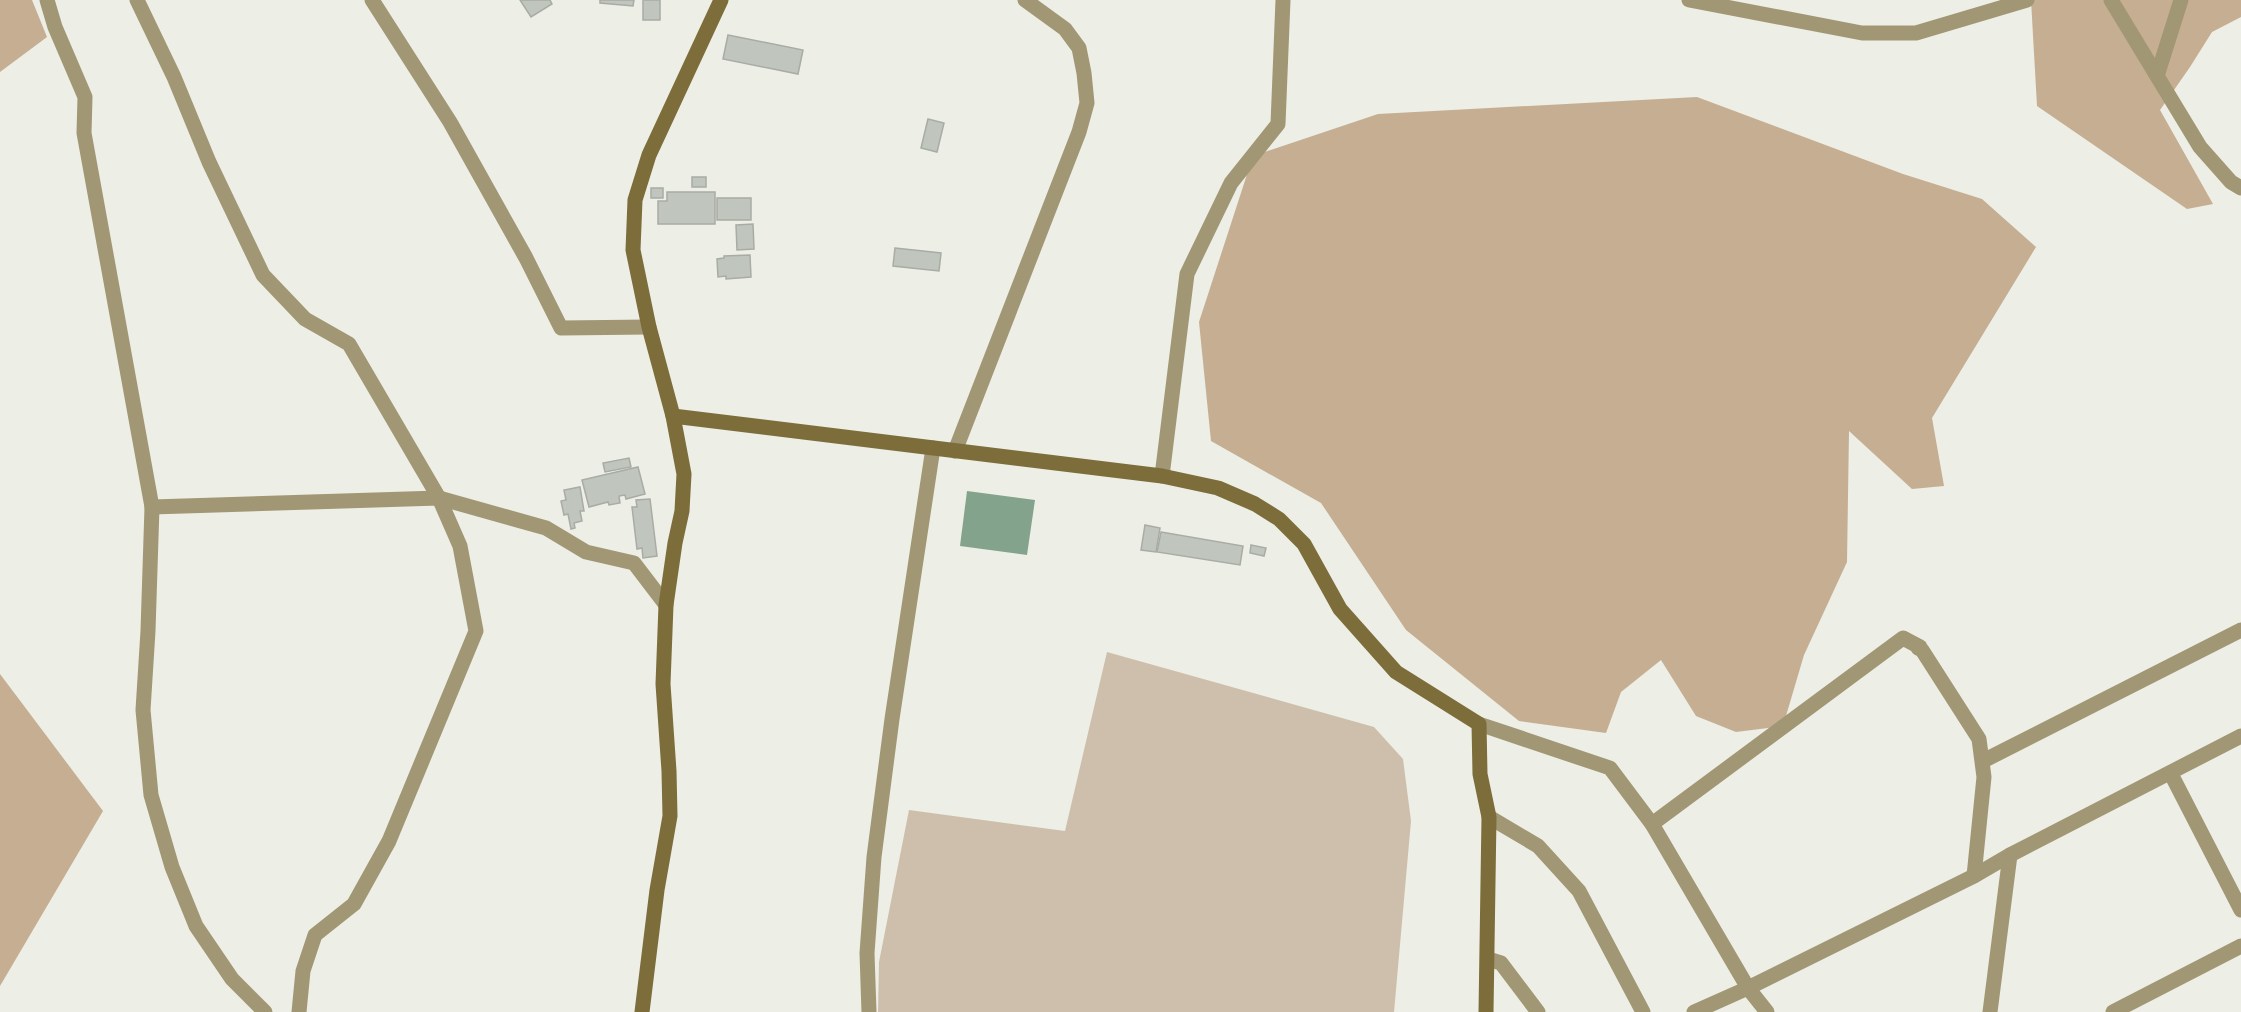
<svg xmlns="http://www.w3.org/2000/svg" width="2241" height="1012" font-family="'Exo 2',sans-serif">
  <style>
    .green { fill: #cebfac }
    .forest { fill: #c5ae92 }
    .water { fill: #84a38c }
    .building { fill: #c0c5bd; stroke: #a8aca5; stroke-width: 1.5 }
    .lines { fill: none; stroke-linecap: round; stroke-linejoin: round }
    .street { stroke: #a19775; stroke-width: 15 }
    .secondary { stroke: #7c6d3a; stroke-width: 15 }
  </style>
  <rect width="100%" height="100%" fill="#edeee5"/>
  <path class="green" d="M 1107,652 L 1374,727 L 1403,759 L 1411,821 L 1394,1012 L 878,1012 L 879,962 L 909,810 L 1065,831 Z"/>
  <g class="forest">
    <path d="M 0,0 L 32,0 L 47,37 L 0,72 Z"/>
    <path d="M 2031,0 L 2241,0 L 2241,17 L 2212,32 L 2190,67 L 2160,110 L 2213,204 L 2187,209 L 2037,106 Z"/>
    <path d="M 1697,97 L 1903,174 L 1982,199 L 2036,247 L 1932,418 L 1944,486 L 1912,489 L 1849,431 L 1847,562 L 1804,655 L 1783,726 L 1736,732 L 1696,716 L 1661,660 L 1621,692 L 1606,733 L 1519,721 L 1406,630 L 1321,503 L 1211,441 L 1199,322 L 1253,156 L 1378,114 Z"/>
    <path d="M 0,674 L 103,811 L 0,986 Z"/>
  </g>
  <path class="water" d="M 967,491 L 1035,500 L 1027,555 L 960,546 Z"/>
  <g class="building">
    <path d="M 520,0 L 550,0 L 552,4 L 531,17 Z"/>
    <path d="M 600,0 L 634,0 L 633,6 L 600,3 Z"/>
    <rect x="643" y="0" width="17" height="20"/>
    <path d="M 728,35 L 803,50 L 798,74 L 723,59 Z"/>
    <path d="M 928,119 L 944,123 L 937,152 L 921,148 Z"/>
    <rect x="692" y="177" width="14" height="10"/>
    <rect x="651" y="188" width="12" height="10"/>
    <path d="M 667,192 L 715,192 L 715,224 L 658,224 L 658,201 L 667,201 Z"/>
    <rect x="717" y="198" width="34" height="22"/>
    <path d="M 753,224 L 754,249 L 737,250 L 736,225 Z"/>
    <path d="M 895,248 L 941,253 L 939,271 L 893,266 Z"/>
    <path d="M 750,255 L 751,277 L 726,279 L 726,276 L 718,277 L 717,259 L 724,258 L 724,256 Z"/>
    <path d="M 629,458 L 631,467 L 605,472 L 603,463 Z"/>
    <path d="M 638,467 L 645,494 L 626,499 L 625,495 L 619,496 L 620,503 L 609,505 L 608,502 L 589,507 L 582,480 Z"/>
    <path d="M 580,487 L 584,511 L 580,511 L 582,521 L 574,523 L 575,528 L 571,529 L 568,514 L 564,515 L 561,501 L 566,500 L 564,490 Z"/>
    <path d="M 650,499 L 657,556 L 643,558 L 642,548 L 637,549 L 632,507 L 637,507 L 636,500 Z"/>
    <path d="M 1145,525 L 1160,528 L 1156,552 L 1141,550 Z"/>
    <path d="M 1161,532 L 1243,546 L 1240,565 L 1157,552 Z"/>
    <path d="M 1251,545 L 1266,548 L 1264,556 L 1250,553 Z"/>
  </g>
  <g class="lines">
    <g class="street">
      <path d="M 47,0 L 55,27 L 85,97 L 84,133 L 152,507 L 148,631 L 143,710 L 151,795 L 172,867 L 196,926 L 232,979 L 265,1012"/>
      <path d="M 137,0 L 174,77 L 209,162 L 263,275 L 305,319 L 349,344 L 439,498 L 460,546 L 476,631 L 389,841 L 354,904 L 315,935 L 303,971 L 299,1012"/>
      <path d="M 372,0 L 450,122 L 526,258 L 561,328 L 649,327"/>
      <path d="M 1689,0 L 1862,33 L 1916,33 L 2027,0"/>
      <path d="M 2111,0 L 2200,147 L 2231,182 L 2241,188"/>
      <path d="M 2157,76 L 2181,0"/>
      <path d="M 955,451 L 1079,132 L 1087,103 L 1084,73 L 1079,48 L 1065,29 L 1025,0"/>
      <path d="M 1162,476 L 1187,274 L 1231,183 L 1278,124 L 1283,0"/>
      <path d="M 152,507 L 439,498 L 546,528 L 586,552 L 634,563 L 666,605"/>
      <path d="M 1479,724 L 1610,768 L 1652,824 L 1748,988 L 1767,1012"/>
      <path d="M 1983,761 L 2241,630"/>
      <path d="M 2171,774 L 2241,910"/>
      <path d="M 1489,817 L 1538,846 L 1579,891 L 1643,1012"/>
      <path d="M 1652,824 L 1903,638 L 1920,647 L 1918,648 L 1922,650 L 1979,739 L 1984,777 L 1974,876"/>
      <path d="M 1488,959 L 1501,963 L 1538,1012"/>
      <path d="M 869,1012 L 867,953 L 874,857 L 892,719 L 933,448"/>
      <path d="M 1694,1012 L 1748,988 L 1974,876 L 2010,855 L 2241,736"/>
      <path d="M 1990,1012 L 2010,855"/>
      <path d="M 2113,1012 L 2241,946"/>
    </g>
    <g class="secondary">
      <path d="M 673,416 L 1162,476 L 1218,488 L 1255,504 L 1279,519 L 1304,544 L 1340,609 L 1396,672 L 1479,724 L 1480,774 L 1489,817 L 1486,1012"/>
      <path d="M 642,1012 L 657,890 L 670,816 L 669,771 L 663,684 L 666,605 L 675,543 L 682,511 L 684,474 L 673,416 L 649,327 L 633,250 L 635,200 L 649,155 L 721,0"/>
    </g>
  </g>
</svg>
